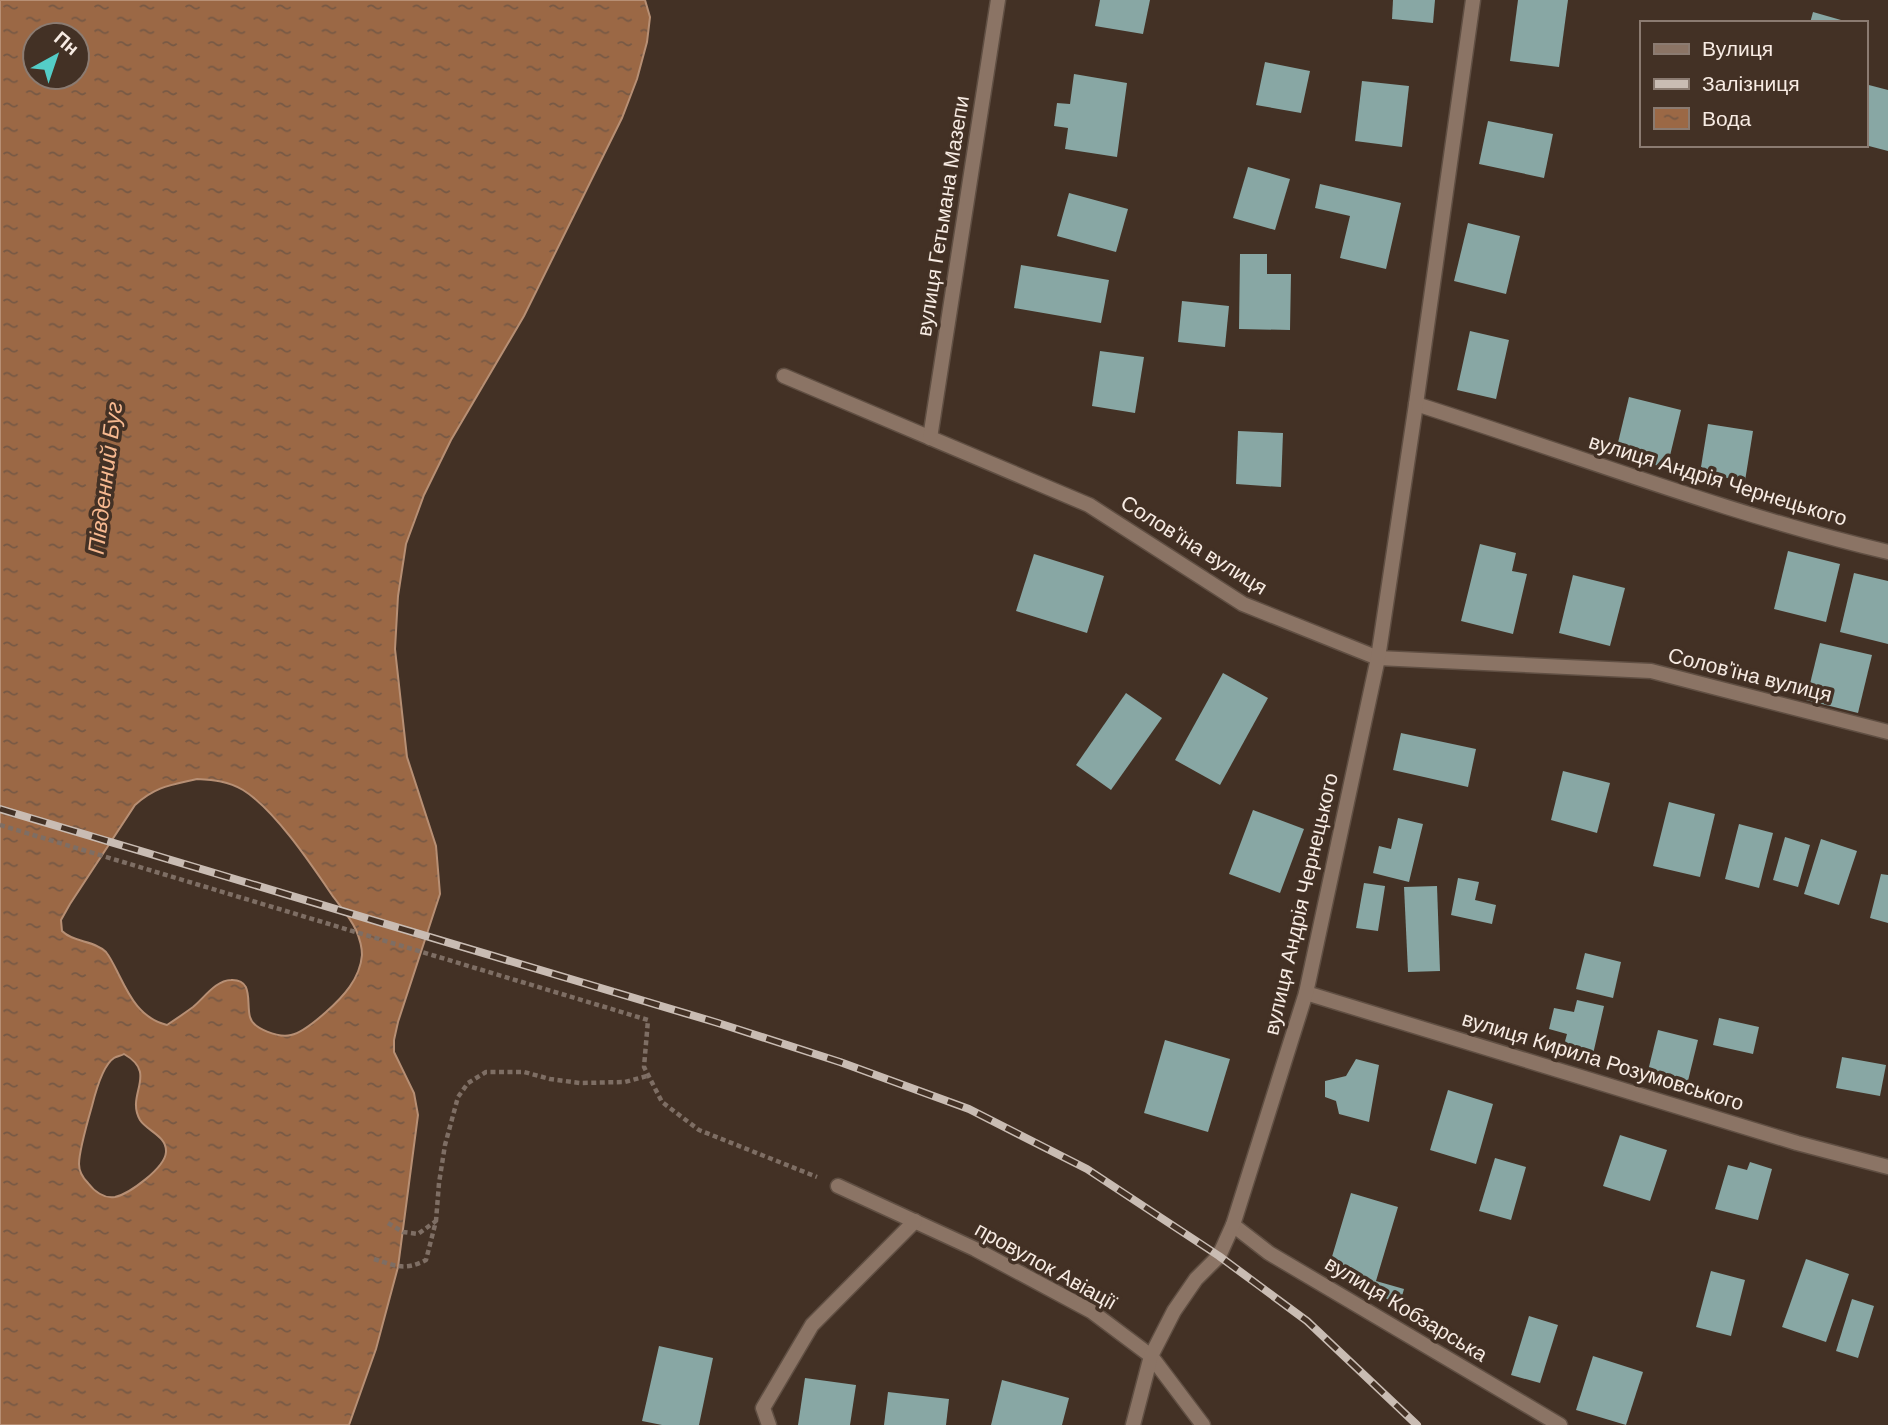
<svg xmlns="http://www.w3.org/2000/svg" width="1888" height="1425" font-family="'DM Sans',sans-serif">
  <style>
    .water { fill: url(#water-ripples); stroke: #b78f74; stroke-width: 2; fill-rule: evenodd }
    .building { fill: #88a7a4 }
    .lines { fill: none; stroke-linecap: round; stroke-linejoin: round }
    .lane-casing { stroke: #604f43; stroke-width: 17 }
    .street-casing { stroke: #604f43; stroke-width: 17 }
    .path { stroke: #7e6e64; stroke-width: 4.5; stroke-dasharray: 5 3.5; stroke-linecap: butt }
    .lane { stroke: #8b7465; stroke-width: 14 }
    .street { stroke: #8b7465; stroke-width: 14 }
    .rail-casing { stroke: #c9bcb3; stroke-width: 8 }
    .rail { stroke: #433125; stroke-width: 5; stroke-dasharray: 16; stroke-linecap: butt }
    .labels { text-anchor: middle; stroke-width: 7; stroke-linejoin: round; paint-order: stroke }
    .street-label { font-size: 21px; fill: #f7ebe3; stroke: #433125 }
    .water-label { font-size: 23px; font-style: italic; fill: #f7b990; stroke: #433125 }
  </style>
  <defs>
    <pattern id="water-ripples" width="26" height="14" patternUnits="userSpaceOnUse" patternTransform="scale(1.75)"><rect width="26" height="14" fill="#9b6845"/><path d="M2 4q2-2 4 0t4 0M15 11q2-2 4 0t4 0" fill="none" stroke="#775945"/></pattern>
  </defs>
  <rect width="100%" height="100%" fill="#433125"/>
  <path class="water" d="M 0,0 L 645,0 L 650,17 L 647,42 L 637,79 L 622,118 L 524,316 L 451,440 L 424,495 L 406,544 L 398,596 L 395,649 L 407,757 L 436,846 L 440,894 L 398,1022 L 394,1040 L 394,1052 L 414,1093 L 418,1115 L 398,1267 L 376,1349 L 349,1425 L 0,1425 ZM 35,35 L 77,35 L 77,77 L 35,77 ZM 197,779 C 214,780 228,781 243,790 C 274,809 311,864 332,895 C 340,906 350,917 356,930 C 359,937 362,947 362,955 C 360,979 343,997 326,1012 C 317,1020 302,1033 291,1035 C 279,1038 253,1029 250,1017 C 246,1003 254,979 231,980 C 216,980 204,998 193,1007 C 185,1013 176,1019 167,1025 C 139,1018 129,995 117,971 C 114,965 110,957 106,952 C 94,940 74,943 62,931 L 61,920 L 70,904 L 135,805 C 156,786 171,785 197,779 ZM 124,1054 C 159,1074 125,1094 140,1120 C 147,1131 167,1136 166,1152 C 165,1168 129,1194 115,1197 C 104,1199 94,1191 88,1183 C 83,1178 79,1171 79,1164 C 79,1151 88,1120 92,1106 C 95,1094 103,1065 114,1058 C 117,1056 121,1056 124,1054 Z"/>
  <g class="building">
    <path d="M 1100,0 L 1150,0 L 1143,34 L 1095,26 Z"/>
    <path d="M 1393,0 L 1435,0 L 1433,23 L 1392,19 Z"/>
    <path d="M 1518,0 L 1568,0 L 1559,67 L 1510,61 Z"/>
    <path d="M 1813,12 L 1848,22 L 1848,23 L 1810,23 Z"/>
    <path d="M 1265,62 L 1310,71 L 1301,113 L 1256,105 Z"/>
    <path d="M 1074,74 L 1127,83 L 1117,157 L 1065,149 L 1068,128 L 1054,126 L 1057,103 L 1070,104 Z"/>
    <path d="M 1362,81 L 1409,86 L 1402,147 L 1355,141 Z"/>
    <path d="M 1865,84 L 1888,90 L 1888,151 L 1865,145 Z"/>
    <path d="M 1488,121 L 1553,134 L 1544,178 L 1479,164 Z"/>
    <path d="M 1248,167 L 1290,179 L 1275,230 L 1233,218 Z"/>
    <path d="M 1320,184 L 1401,203 L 1386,269 L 1340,258 L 1350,216 L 1315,208 Z"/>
    <path d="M 1069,193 L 1128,209 L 1116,252 L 1057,236 Z"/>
    <path d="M 1468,223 L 1520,236 L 1506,294 L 1454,281 Z"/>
    <path d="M 1240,254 L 1267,254 L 1267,274 L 1291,274 L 1290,330 L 1239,329 Z"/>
    <path d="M 1021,265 L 1109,280 L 1101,323 L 1014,308 Z"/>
    <path d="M 1182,301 L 1229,306 L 1225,347 L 1178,342 Z"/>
    <path d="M 1470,331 L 1509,340 L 1496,399 L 1457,390 Z"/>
    <path d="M 1100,351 L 1144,357 L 1135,413 L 1092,406 Z"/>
    <path d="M 1629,397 L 1681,410 L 1667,468 L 1615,455 Z"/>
    <path d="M 1708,424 L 1753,431 L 1745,481 L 1700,473 Z"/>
    <path d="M 1238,431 L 1283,433 L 1281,487 L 1236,484 Z"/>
    <path d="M 1480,544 L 1516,553 L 1512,571 L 1527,574 L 1513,634 L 1461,621 Z"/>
    <path d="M 1788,551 L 1840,564 L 1826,622 L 1774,609 Z"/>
    <path d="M 1034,554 L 1104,576 L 1087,633 L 1016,611 Z"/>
    <path d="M 1854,573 L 1888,581 L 1888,644 L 1840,632 Z"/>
    <path d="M 1573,575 L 1625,588 L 1610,646 L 1559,633 Z"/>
    <path d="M 1820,643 L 1872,655 L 1858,713 L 1806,700 Z"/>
    <path d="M 1223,673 L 1268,698 L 1220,785 L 1175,760 Z"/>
    <path d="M 1126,693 L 1162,718 L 1111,790 L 1076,765 Z"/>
    <path d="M 1401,733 L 1476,749 L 1468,787 L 1393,770 Z"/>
    <path d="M 1563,771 L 1610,783 L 1597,833 L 1551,820 Z"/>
    <path d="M 1669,802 L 1715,814 L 1700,877 L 1653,866 Z"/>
    <path d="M 1253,810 L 1304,829 L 1280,893 L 1229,874 Z"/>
    <path d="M 1398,818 L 1423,824 L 1409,882 L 1373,873 L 1379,846 L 1391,849 Z"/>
    <path d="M 1739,824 L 1773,833 L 1759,888 L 1725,879 Z"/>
    <path d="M 1785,837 L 1810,845 L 1798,887 L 1773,880 Z"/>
    <path d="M 1821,839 L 1857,851 L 1839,905 L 1804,894 Z"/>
    <path d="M 1881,874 L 1888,875 L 1888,923 L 1870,918 Z"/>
    <path d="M 1458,878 L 1479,882 L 1475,900 L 1496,905 L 1492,924 L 1451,915 Z"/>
    <path d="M 1364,883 L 1385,886 L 1378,931 L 1356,928 Z"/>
    <path d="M 1437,886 L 1440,971 L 1408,972 L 1404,887 Z"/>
    <path d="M 1585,953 L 1621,962 L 1613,998 L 1576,989 Z"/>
    <path d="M 1577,1000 L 1604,1006 L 1591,1063 L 1561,1056 L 1567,1034 L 1549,1029 L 1554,1008 L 1574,1012 Z"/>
    <path d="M 1719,1018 L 1759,1027 L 1753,1054 L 1713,1045 Z"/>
    <path d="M 1658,1030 L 1698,1040 L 1686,1089 L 1646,1079 Z"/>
    <path d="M 1165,1040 L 1230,1059 L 1208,1132 L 1144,1113 Z"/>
    <path d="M 1842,1057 L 1886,1065 L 1880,1096 L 1836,1088 Z"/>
    <path d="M 1356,1059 L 1379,1065 L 1369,1122 L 1339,1114 L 1336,1101 L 1325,1097 L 1325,1081 L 1346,1076 Z"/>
    <path d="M 1448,1090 L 1493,1104 L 1476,1164 L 1430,1150 Z"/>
    <path d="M 1620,1135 L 1667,1150 L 1650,1201 L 1603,1186 Z"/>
    <path d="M 1495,1158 L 1526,1167 L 1511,1220 L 1479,1211 Z"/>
    <path d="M 1750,1162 L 1772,1169 L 1758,1220 L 1715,1209 L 1728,1165 L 1747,1170 Z"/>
    <path d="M 1351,1193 L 1398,1207 L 1376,1281 L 1404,1289 L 1400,1303 L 1363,1292 L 1363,1281 L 1328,1270 Z"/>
    <path d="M 1806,1259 L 1849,1274 L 1826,1342 L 1782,1327 Z"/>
    <path d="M 1711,1271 L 1745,1280 L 1731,1336 L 1696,1327 Z"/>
    <path d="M 1852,1299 L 1874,1306 L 1858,1358 L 1836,1351 Z"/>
    <path d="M 1529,1316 L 1558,1325 L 1540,1383 L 1511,1375 Z"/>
    <path d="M 659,1346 L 713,1358 L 699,1425 L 662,1425 L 642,1421 Z"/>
    <path d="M 1593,1356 L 1643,1372 L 1626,1425 L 1576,1410 Z"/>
    <path d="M 805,1378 L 856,1385 L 850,1425 L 798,1425 Z"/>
    <path d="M 1002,1380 L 1069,1398 L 1062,1425 L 991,1425 Z"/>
    <path d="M 888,1392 L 949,1399 L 946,1425 L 884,1425 Z"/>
  </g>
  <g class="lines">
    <g class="lane-casing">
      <path id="lane" d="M 1233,1225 L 1269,1253 L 1560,1425"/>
    </g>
    <g class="street-casing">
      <g id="street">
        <path d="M 784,376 L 1089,505 L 1243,604 L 1378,658 L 1651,671 L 1888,732"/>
        <path d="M 1416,404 C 1574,454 1727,514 1888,552"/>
        <path d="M 930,438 L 998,0"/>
        <path d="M 1306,993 L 1797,1143 L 1888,1167"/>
        <path d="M 838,1186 L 975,1249 L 1091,1311 L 1151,1356 L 1203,1425"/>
        <path d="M 769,1425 L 763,1408 L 812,1325 L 915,1221"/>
        <path d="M 1133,1425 L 1151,1356 L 1174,1311 L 1196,1279 L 1219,1256 L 1233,1225 L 1306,993 L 1378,658 L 1416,404 L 1473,0"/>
      </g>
    </g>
    <g class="path">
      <path d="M 0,825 L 648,1020 L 644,1067 L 662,1102 L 699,1130 L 817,1177"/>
      <path d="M 388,1223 L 403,1232 L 418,1234 L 436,1221"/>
      <path d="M 374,1259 C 396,1266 405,1271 426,1260 L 436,1221 L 439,1183 L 445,1145 L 458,1097 L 468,1083 L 486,1072 L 524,1072 L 550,1079 L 580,1083 L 625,1082 L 647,1076"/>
    </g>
    <use href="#lane" class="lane"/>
    <use href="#street" class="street"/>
    <g class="rail-casing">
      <path id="rail" d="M 0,809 L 718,1023 L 840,1062 L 969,1109 L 1087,1169 L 1219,1256 L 1307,1321 L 1417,1425"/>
    </g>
    <use href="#rail" class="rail"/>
  </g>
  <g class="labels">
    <g class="street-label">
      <text transform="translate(943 216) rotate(-81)" y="7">вулиця Гетьмана Мазепи</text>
      <text transform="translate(1718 480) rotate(17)" y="7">вулиця Андрія Чернецького</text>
      <text transform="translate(1194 545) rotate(32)" y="7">Солов'їна вулиця</text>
      <text transform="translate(1750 675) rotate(14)" y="7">Солов'їна вулиця</text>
      <text transform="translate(1301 904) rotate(-77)" y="7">вулиця Андрія Чернецького</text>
      <text transform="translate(1603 1061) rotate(17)" y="7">вулиця Кирила Розумовського</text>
      <text transform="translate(1046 1266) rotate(29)" y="7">провулок Авіації</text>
      <text transform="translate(1406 1309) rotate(31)" y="7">вулиця Кобзарська</text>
    </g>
    <g class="water-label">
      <text transform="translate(105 478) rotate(-83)" y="8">Південний Буг</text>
    </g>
  </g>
  <rect x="1640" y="21" width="228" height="126" fill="#433125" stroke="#8b7b71" stroke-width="2"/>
  <rect x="1654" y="44" width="35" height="10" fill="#8b7465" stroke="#8b7b71" stroke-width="2"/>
  <text x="1702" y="56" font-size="21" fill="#f7ebe3">Вулиця</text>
  <rect x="1654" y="79" width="35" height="10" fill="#c9bcb3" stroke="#8b7b71" stroke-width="2"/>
  <text x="1702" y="91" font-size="21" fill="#f7ebe3">Залізниця</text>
  <rect x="1654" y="108" width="35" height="21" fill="url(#water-ripples)" stroke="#8b7b71" stroke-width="2"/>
  <text x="1702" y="126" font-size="21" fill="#f7ebe3">Вода</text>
  <g transform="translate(56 56) rotate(40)"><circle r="33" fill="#433125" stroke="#8b7b71" stroke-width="2"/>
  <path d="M0-5L12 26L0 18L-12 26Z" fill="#54cdc7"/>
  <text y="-10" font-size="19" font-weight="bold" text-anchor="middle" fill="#f7ebe3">Пн</text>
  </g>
</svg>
